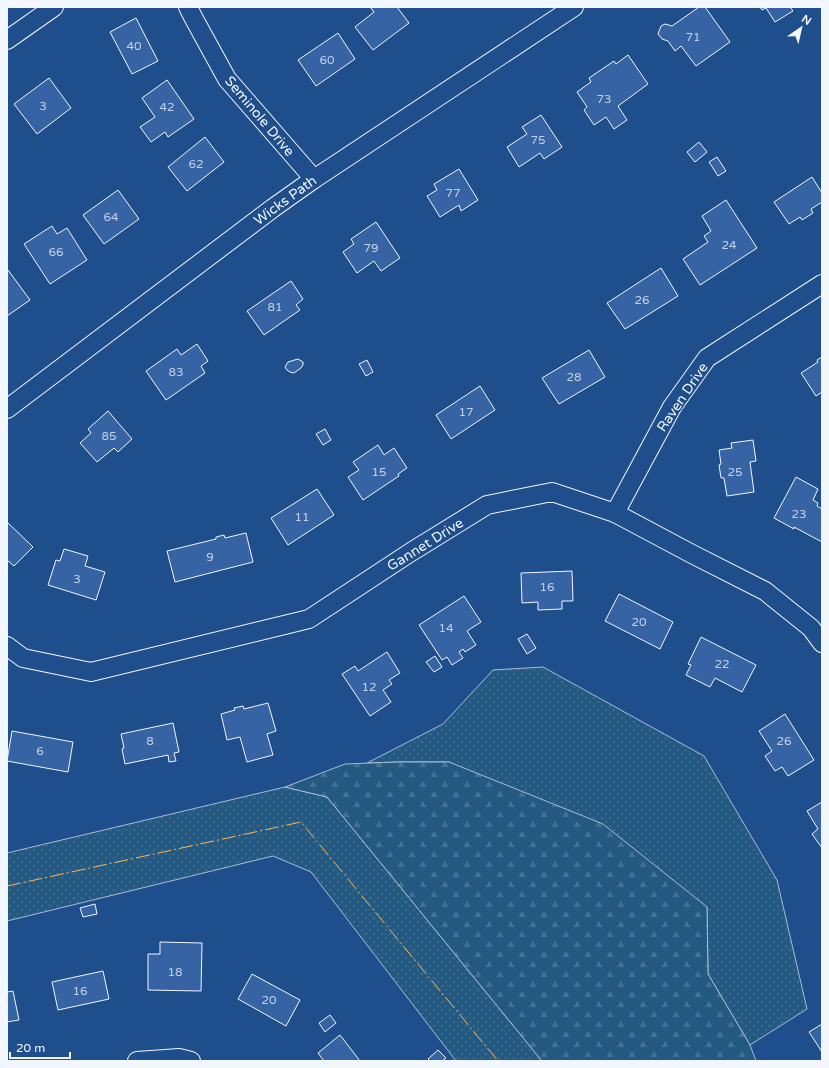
<svg xmlns="http://www.w3.org/2000/svg" width="829" height="1068" font-family="'Varela Round',sans-serif">
  <style>
    .grass { fill: url(#grass-dots); stroke: #a8bbd7 }
    .forest { fill: url(#forest-firs); stroke: #a8bbd7 }
    .building { fill: #3563a3; stroke: #f2f6ff }
    .lines { fill: none; stroke-linecap: round; stroke-linejoin: round }
    .minor-casing { stroke: #f2f6ff; stroke-width: 20 }
    .minor { stroke: #1f4e8c; stroke-width: 18 }
    .power { stroke: #ffb74d; stroke-width: 1; stroke-dasharray: 14 3 2 3; stroke-linecap: butt }
    .labels { text-anchor: middle; stroke-width: 3; stroke-linejoin: round; paint-order: stroke }
    .number-label { font-size: 12px; fill: #c3d1e8 }
    .street-label { font-size: 14px; fill: #f2f6ff; stroke: #1f4e8c }
  </style>
  <defs>
    <pattern id="grass-dots" width="8" height="8" patternUnits="userSpaceOnUse"><rect width="8" height="8" fill="#245a82"/><path d="M2 2h.1M6 6h.1" fill="none" stroke="#447295" stroke-width="1.8" stroke-linecap="round"/></pattern>
    <pattern id="forest-firs" width="22" height="20" patternUnits="userSpaceOnUse"><rect width="22" height="20" fill="#245a82"/><path d="M5 1l3.5 6h-7zM16 11l3.5 6h-7z" fill="#447295"/></pattern>
  </defs>
  <rect width="100%" height="100%" fill="#1f4e8c"/>
  <g class="grass">
    <path d="M 543,667 L 704,756 L 777,880 L 807,1009 L 750,1045 L 708,974 L 707,907 L 449,762 L 398,762 L 367,763 L 443,724 L 493,670 Z"/>
    <path d="M 285,787 L 327,797 L 542,1061 L 456,1061 L 311,872 L 273,856 L 7,921 L 7,853 Z"/>
  </g>
  <path class="forest" d="M 398,762 L 449,762 L 603,824 L 707,907 L 708,974 L 750,1045 L 756,1061 L 542,1061 L 327,797 L 285,787 L 345,764 Z"/>
  <g class="building">
    <path d="M 370,7 L 397,7 L 409,23 L 373,50 L 355,27 L 374,12 Z"/>
    <path d="M 699,7 L 705,7 L 730,42 L 696,66 L 681,46 L 675,51 L 668,41 L 662,39 L 658,34 L 661,26 L 665,24 L 672,26 Z"/>
    <path d="M 760,7 L 790,7 L 793,11 L 775,22 L 766,8 L 762,10 Z"/>
    <path d="M 136,18 L 158,61 L 132,74 L 110,32 Z"/>
    <path d="M 338,33 L 355,59 L 316,86 L 298,60 Z"/>
    <path d="M 628,55 L 648,84 L 618,106 L 627,120 L 614,129 L 606,117 L 594,125 L 584,110 L 587,107 L 577,92 L 591,82 L 589,78 L 614,61 L 616,64 Z"/>
    <path d="M 49,78 L 71,108 L 37,134 L 14,104 Z"/>
    <path d="M 167,80 L 194,119 L 168,137 L 165,132 L 151,142 L 140,127 L 155,117 L 142,98 Z"/>
    <path d="M 541,115 L 562,147 L 544,159 L 540,153 L 519,167 L 507,147 L 527,134 L 522,127 Z"/>
    <path d="M 205,137 L 224,162 L 187,191 L 168,167 Z"/>
    <path d="M 699,142 L 707,152 L 695,162 L 687,152 Z"/>
    <path d="M 717,157 L 726,171 L 718,176 L 709,162 Z"/>
    <path d="M 459,169 L 478,200 L 461,211 L 459,205 L 440,217 L 427,196 L 437,190 L 434,184 Z"/>
    <path d="M 812,177 L 822,193 L 822,202 L 811,209 L 813,213 L 802,220 L 800,217 L 789,224 L 774,202 Z"/>
    <path d="M 118,190 L 139,219 L 104,244 L 83,215 Z"/>
    <path d="M 726,200 L 757,248 L 700,285 L 683,259 L 708,242 L 704,236 L 711,231 L 702,216 Z"/>
    <path d="M 376,222 L 400,258 L 381,271 L 374,261 L 357,273 L 343,252 L 354,244 L 351,239 Z"/>
    <path d="M 52,226 L 57,234 L 67,228 L 87,260 L 50,284 L 24,244 Z"/>
    <path d="M 661,268 L 678,296 L 625,329 L 607,303 Z"/>
    <path d="M 8,270 L 30,300 L 7,316 L 7,271 Z"/>
    <path d="M 291,281 L 303,299 L 296,305 L 300,310 L 264,335 L 247,311 Z"/>
    <path d="M 197,344 L 208,361 L 201,366 L 205,373 L 166,400 L 146,371 L 177,349 L 181,355 Z"/>
    <path d="M 589,350 L 605,377 L 559,404 L 542,378 Z"/>
    <path d="M 822,357 L 822,392 L 816,396 L 801,373 L 818,362 L 817,360 Z"/>
    <path d="M 298,359 L 303,362 L 303,365 L 301,368 L 294,373 L 290,372 L 287,370 L 285,367 L 288,362 Z"/>
    <path d="M 367,360 L 373,372 L 366,376 L 359,364 Z"/>
    <path d="M 480,386 L 495,410 L 451,439 L 436,415 Z"/>
    <path d="M 108,411 L 132,439 L 118,452 L 114,448 L 97,462 L 80,443 L 91,433 L 88,429 Z"/>
    <path d="M 325,429 L 331,440 L 323,445 L 316,434 Z"/>
    <path d="M 753,440 L 756,461 L 750,462 L 754,492 L 727,496 L 724,478 L 721,478 L 719,465 L 721,464 L 719,450 L 732,448 L 731,443 Z"/>
    <path d="M 378,445 L 384,455 L 394,448 L 407,468 L 398,474 L 399,476 L 363,500 L 348,477 L 359,470 L 353,462 Z"/>
    <path d="M 796,477 L 818,489 L 813,500 L 818,503 L 817,506 L 822,509 L 822,542 L 794,527 L 794,529 L 774,518 Z"/>
    <path d="M 317,489 L 334,515 L 288,545 L 271,518 Z"/>
    <path d="M 7,522 L 33,547 L 14,566 L 7,560 Z"/>
    <path d="M 246,533 L 253,562 L 175,582 L 167,551 L 216,539 L 216,537 L 224,535 L 225,538 Z"/>
    <path d="M 64,549 L 88,556 L 85,566 L 105,572 L 96,600 L 48,585 L 56,560 L 60,561 Z"/>
    <path d="M 572,571 L 573,601 L 562,601 L 562,609 L 538,610 L 538,602 L 522,603 L 521,573 Z"/>
    <path d="M 619,594 L 673,622 L 660,649 L 605,621 Z"/>
    <path d="M 464,596 L 481,622 L 467,631 L 476,645 L 465,652 L 463,649 L 459,652 L 463,658 L 452,665 L 447,657 L 442,660 L 419,625 Z"/>
    <path d="M 527,634 L 536,648 L 527,654 L 518,639 Z"/>
    <path d="M 701,637 L 756,665 L 742,692 L 715,678 L 710,687 L 686,675 L 691,665 L 688,664 Z"/>
    <path d="M 387,652 L 400,673 L 389,680 L 392,684 L 383,690 L 391,702 L 370,716 L 342,674 L 355,666 L 358,671 Z"/>
    <path d="M 435,656 L 442,667 L 434,672 L 426,662 Z"/>
    <path d="M 268,703 L 276,731 L 267,734 L 273,755 L 247,762 L 240,737 L 227,740 L 221,714 L 235,710 L 234,708 L 243,706 L 244,709 Z"/>
    <path d="M 785,714 L 814,760 L 788,776 L 782,767 L 775,771 L 765,756 L 772,751 L 759,731 Z"/>
    <path d="M 173,723 L 179,752 L 174,753 L 176,761 L 169,762 L 168,755 L 125,764 L 122,749 L 124,748 L 121,734 Z"/>
    <path d="M 12,731 L 73,742 L 68,772 L 7,761 Z"/>
    <path d="M 822,802 L 822,848 L 812,834 L 818,829 L 807,811 Z"/>
    <path d="M 95,904 L 97,914 L 83,917 L 80,908 Z"/>
    <path d="M 160,942 L 202,943 L 201,991 L 148,990 L 148,954 L 160,954 Z"/>
    <path d="M 103,971 L 109,999 L 58,1010 L 52,982 Z"/>
    <path d="M 252,974 L 300,1000 L 286,1026 L 238,999 Z"/>
    <path d="M 13,991 L 19,1020 L 7,1022 L 7,992 Z"/>
    <path d="M 330,1015 L 336,1023 L 325,1032 L 319,1023 Z"/>
    <path d="M 822,1024 L 822,1052 L 809,1032 Z"/>
    <path d="M 340,1035 L 360,1061 L 324,1061 L 318,1053 Z"/>
    <path d="M 438,1050 L 446,1058 L 442,1061 L 430,1061 L 428,1059 Z"/>
  </g>
  <g class="lines">
    <g class="minor-casing">
      <g id="minor">
        <path d="M 188,7 L 193,17 L 227,79 L 314,179"/>
        <path d="M 7,40 L 54,7"/>
        <path d="M 7,409 L 273,208 L 314,179 L 574,7"/>
        <path d="M 615,513 L 672,407 L 707,358 L 822,284"/>
        <path d="M 7,646 L 23,658 L 91,672 L 309,619 L 411,552 L 487,505 L 552,492 L 615,513 L 692,554 L 765,591 L 811,628 L 822,643"/>
        <path d="M 137,1061 L 179,1058 L 191,1061"/>
      </g>
    </g>
    <use href="#minor" class="minor"/>
    <path class="power" d="M 7,886 L 301,822 L 498,1061"/>
  </g>
  <g class="labels">
    <g class="number-label">
      <text x="693" y="41">71</text>
      <text x="134" y="50">40</text>
      <text x="327" y="64">60</text>
      <text x="604" y="103">73</text>
      <text x="43" y="110">3</text>
      <text x="167" y="111">42</text>
      <text x="538" y="144">75</text>
      <text x="196" y="168">62</text>
      <text x="453" y="197">77</text>
      <text x="111" y="221">64</text>
      <text x="729" y="249">24</text>
      <text x="371" y="252">79</text>
      <text x="56" y="256">66</text>
      <text x="642" y="304">26</text>
      <text x="275" y="311">81</text>
      <text x="176" y="376">83</text>
      <text x="574" y="381">28</text>
      <text x="466" y="416">17</text>
      <text x="109" y="440">85</text>
      <text x="379" y="476">15</text>
      <text x="735" y="476">25</text>
      <text x="799" y="518">23</text>
      <text x="302" y="521">11</text>
      <text x="210" y="561">9</text>
      <text x="77" y="583">3</text>
      <text x="547" y="591">16</text>
      <text x="639" y="626">20</text>
      <text x="446" y="632">14</text>
      <text x="722" y="668">22</text>
      <text x="369" y="691">12</text>
      <text x="150" y="745">8</text>
      <text x="784" y="745">26</text>
      <text x="40" y="755">6</text>
      <text x="175" y="976">18</text>
      <text x="80" y="995">16</text>
      <text x="269" y="1004">20</text>
    </g>
    <g class="street-label">
      <text transform="translate(260 116) rotate(50)" y="5">Seminole Drive</text>
      <text transform="translate(285 200) rotate(-36)" y="5">Wicks Path</text>
      <text transform="translate(682 397) rotate(-56)" y="5">Raven Drive</text>
      <text transform="translate(425 544) rotate(-32)" y="5">Gannet Drive</text>
    </g>
  </g>
  <rect width="829" height="1068" fill="none" stroke="#f2f6ff" stroke-width="16"/>
  <g transform="translate(801 28) rotate(34)" stroke="#1f4e8c" stroke-width="3" paint-order="stroke">
  <path d="M0-3L7 15L0 10L-7 15Z" fill="#f2f6ff"/>
  <text y="-6" font-size="11" font-weight="bold" text-anchor="middle" fill="#f2f6ff">N</text>
  </g>
  <path d="M10 1052v6h60v-6" fill="none" stroke="#f2f6ff" stroke-width="2"/>
  <text x="16" y="1052" font-size="12" fill="#f2f6ff" stroke="#1f4e8c" stroke-width="3" paint-order="stroke">20 m</text>
</svg>
